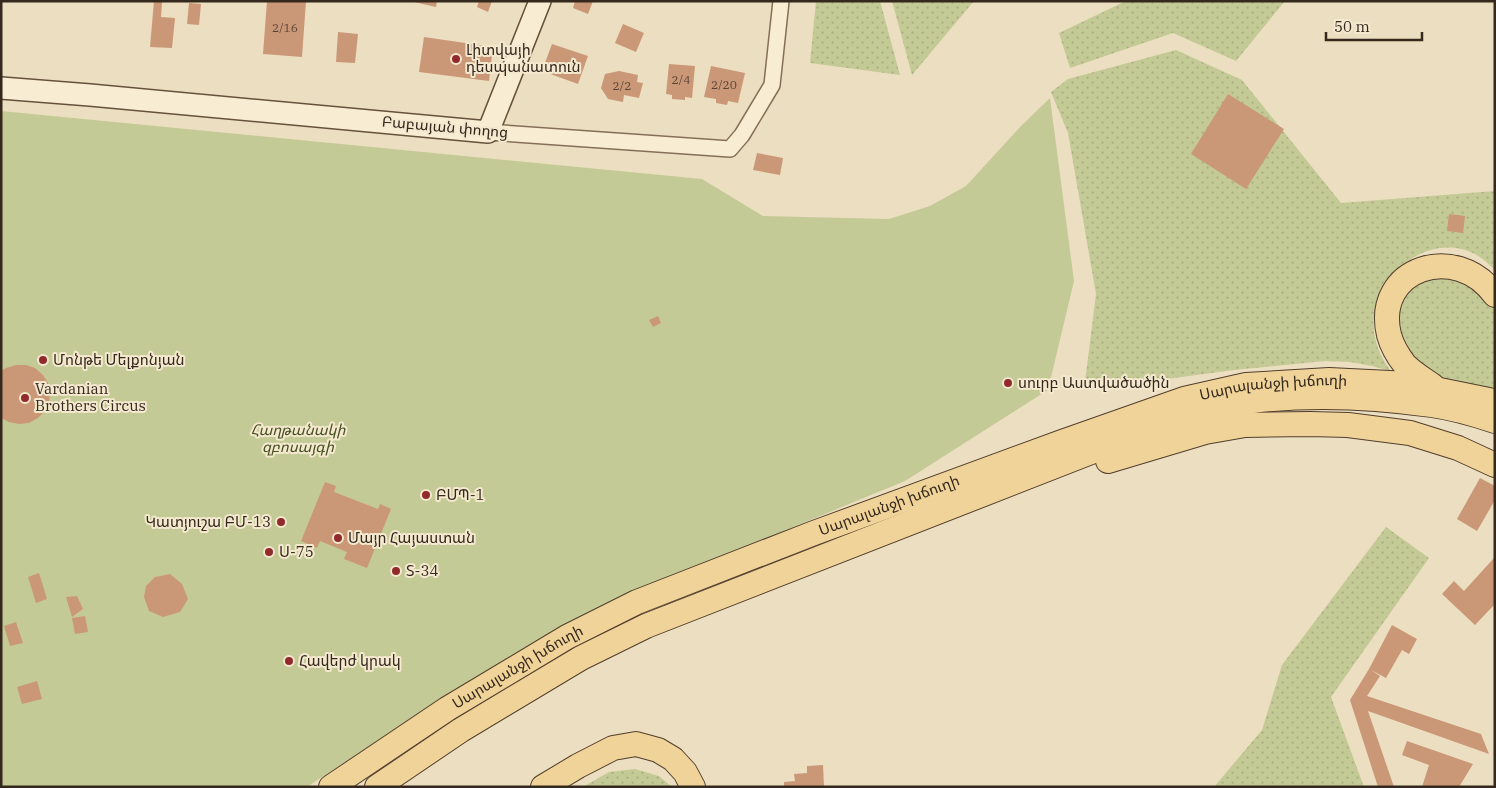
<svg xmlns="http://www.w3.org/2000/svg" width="1496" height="788" font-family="'IBM Plex Serif','Noto Sans Armenian',serif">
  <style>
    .grass { fill: url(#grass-dots) }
    .park { fill: #c4ca95 }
    .building { fill: #ca9877 }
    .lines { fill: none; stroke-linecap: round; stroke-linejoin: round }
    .street-casing { stroke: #856f59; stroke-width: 18 }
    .secondary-casing { stroke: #66513c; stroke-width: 24 }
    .primary-casing { stroke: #523e2d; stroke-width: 26 }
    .street { stroke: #f8ecd3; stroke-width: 15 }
    .secondary { stroke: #f8ecd3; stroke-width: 21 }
    .primary { stroke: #efd398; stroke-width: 24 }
    .poi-dot { fill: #922a2d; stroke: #f4e9cf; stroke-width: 2 }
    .labels { text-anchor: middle; stroke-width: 4; stroke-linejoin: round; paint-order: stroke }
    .number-label { font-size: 12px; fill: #5a4434 }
    .poi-label { font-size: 15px; fill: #35281d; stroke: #f4e9cf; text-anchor: start }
    .street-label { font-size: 15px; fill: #35281d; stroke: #f4e9cf }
    .park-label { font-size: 15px; font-style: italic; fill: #465124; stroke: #f4e9cf }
  </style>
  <defs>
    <pattern id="grass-dots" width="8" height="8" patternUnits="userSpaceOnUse" patternTransform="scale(1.25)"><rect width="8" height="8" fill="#c4ca95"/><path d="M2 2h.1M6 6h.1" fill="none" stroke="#a9ae80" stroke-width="1.8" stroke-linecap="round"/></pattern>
  </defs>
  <rect width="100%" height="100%" fill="#ecdec0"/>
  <g class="grass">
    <path d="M 816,1 L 880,1 L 900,75 L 810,63 Z"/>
    <path d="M 892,1 L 974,1 L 912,75 Z"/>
    <path d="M 1126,1 L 1285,1 L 1236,61 L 1173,33 L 1070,68 L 1059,33 Z"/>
    <path d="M 1176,50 L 1242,80 L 1341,203 L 1495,191 L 1495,271 C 1441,204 1331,294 1391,371 L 1372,366 L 1350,362 L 1325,361 L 1234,370 L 1084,390 L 1096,294 L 1068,133 L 1051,92 L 1068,79 Z"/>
    <path d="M 1452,273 L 1491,302 L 1494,309 L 1495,396 L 1450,381 L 1422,370 L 1404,355 L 1396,309 L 1414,284 Z"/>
    <path d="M 1386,527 L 1429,558 L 1331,697 L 1364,787 L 1214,787 L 1262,730 L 1282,665 Z"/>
    <path d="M 635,769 L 659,776 L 672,787 L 583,787 L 609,772 Z"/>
  </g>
  <path class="park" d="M 1050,98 L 1074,281 L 1048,390 L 905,481 L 604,605 L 511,657 L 420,712 L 307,787 L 1,787 L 1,111 L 702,179 L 763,216 L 889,219 L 930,206 L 966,186 L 1021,126 Z"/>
  <g class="building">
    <path d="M 154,1 L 162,2 L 161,17 L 175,18 L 172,48 L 150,47 Z"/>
    <path d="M 267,1 L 306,1 L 302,57 L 263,54 Z"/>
    <path d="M 410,1 L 437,1 L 436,7 Z"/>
    <path d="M 479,1 L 492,1 L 488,12 L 477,7 Z"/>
    <path d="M 575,1 L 593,1 L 588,14 L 573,8 Z"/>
    <path d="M 189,3 L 201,4 L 199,25 L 187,24 Z"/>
    <path d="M 623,24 L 644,33 L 636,52 L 615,43 Z"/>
    <path d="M 338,32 L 358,34 L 355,63 L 336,62 Z"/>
    <path d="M 424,37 L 493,47 L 489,81 L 419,72 Z"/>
    <path d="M 552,44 L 588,56 L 578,84 L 542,71 Z"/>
    <path d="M 669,64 L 695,66 L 692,98 L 685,97 L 685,100 L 672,99 L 672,95 L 666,94 Z"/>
    <path d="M 711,66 L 745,73 L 738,103 L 728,101 L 727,105 L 716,103 L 716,99 L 704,97 Z"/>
    <path d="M 619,71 L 638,75 L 637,82 L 643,83 L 639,98 L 624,95 L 623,102 L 608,99 L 601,88 L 605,74 Z"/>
    <path d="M 1228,94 L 1284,129 L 1246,189 L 1191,154 Z"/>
    <path d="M 757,153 L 783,158 L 780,175 L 753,170 Z"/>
    <path d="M 1449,214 L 1465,216 L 1463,233 L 1447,231 Z"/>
    <path d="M 658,316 L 661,323 L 653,327 L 649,320 Z"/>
    <path d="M 16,365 L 26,365 L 35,368 L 43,375 L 48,383 L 50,393 L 49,403 L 45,411 L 38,418 L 29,423 L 19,424 L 9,422 L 1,418 L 1,371 L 6,368 Z"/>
    <path d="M 1480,478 L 1495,486 L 1495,500 L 1477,531 L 1457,519 Z"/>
    <path d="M 325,482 L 336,486 L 334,492 L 378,509 L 380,504 L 391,509 L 367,568 L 344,559 L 347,552 L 320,541 L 317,548 L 301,541 Z"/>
    <path d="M 1494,558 L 1495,560 L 1495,604 L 1475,625 L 1442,594 L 1454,581 L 1464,591 Z"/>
    <path d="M 39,573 L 47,599 L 36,603 L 28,577 Z"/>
    <path d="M 170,574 L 182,584 L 188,599 L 180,612 L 163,617 L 149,611 L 144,597 L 146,586 L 155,577 Z"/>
    <path d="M 77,596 L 83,609 L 72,617 L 66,597 Z"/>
    <path d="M 85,616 L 88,632 L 75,634 L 72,618 Z"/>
    <path d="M 16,622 L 23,643 L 10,646 L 4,626 Z"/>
    <path d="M 1392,625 L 1417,639 L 1409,654 L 1402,650 L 1386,678 L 1371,670 L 1380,676 L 1367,696 L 1481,734 L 1489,754 L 1368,711 L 1394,787 L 1378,787 L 1350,700 L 1369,669 Z"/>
    <path d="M 37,681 L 42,699 L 22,704 L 17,687 Z"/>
    <path d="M 1407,741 L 1473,764 L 1459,787 L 1422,787 L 1429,765 L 1402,755 Z"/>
    <path d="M 823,765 L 824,787 L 784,787 L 784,782 L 795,781 L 794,774 L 807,773 L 807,766 Z"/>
  </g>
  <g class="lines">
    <g class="street-casing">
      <path id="street" d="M 488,132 L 730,149 L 742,135 L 772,85 L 781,1"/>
    </g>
    <g class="secondary-casing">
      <path id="secondary" d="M 1,88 L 90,95 L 488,132 L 540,1"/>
    </g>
    <g class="primary-casing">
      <g id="primary">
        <path d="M 1433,386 C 1423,379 1413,373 1405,365 C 1398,356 1392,346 1389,335 C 1373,268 1456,241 1495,295"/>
        <path d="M 1108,461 L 1205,432 L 1245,425 L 1310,424 L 1348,425 L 1410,433 L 1458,448 L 1495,465"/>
        <path id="s1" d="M 331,787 L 447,709 L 567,637 L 637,602 L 814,533 L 1062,442 L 1184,399 L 1246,385 L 1329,380 L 1410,384 L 1489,400 L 1495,402"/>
        <path d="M 377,787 L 461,730 L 581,658 L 646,626 L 1150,429 C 1184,417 1218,405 1253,401 C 1310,394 1375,397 1432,405 C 1453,408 1474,414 1495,421"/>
        <path d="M 543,787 L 578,766 L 613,748 L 636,744 L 658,750 L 673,759 L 685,772 L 693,787"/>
      </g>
    </g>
    <use href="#street" class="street"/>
    <use href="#secondary" class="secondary"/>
    <use href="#primary" class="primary"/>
  </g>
  <g class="poi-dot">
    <circle cx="456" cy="59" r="5"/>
    <circle cx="43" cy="360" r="5"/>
    <circle cx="1008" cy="383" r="5"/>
    <circle cx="25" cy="398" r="5"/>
    <circle cx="426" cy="495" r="5"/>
    <circle cx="281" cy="522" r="5"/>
    <circle cx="338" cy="538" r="5"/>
    <circle cx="269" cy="552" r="5"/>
    <circle cx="396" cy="571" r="5"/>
    <circle cx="289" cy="661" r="5"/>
  </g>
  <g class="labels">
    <g class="number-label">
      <text x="285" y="32">2/16</text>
      <text x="681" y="84">2/4</text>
      <text x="724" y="89">2/20</text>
      <text x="622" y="90">2/2</text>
    </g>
    <g class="poi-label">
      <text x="466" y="55">Լիտվայի<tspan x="466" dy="17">դեսպանատուն</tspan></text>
      <text x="53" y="365">Մոնթե Մելքոնյան</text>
      <text x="1018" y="388">սուրբ Աստվածածին</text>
      <text x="35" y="394">Vardanian<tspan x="35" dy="17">Brothers Circus</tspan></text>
      <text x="436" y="500">ԲՄՊ-1</text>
      <text x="271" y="527" text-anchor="end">Կատյուշա ԲՄ-13</text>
      <text x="348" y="543">Մայր Հայաստան</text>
      <text x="279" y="557">Ս-75</text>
      <text x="406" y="576">Տ-34</text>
      <text x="299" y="666">Հավերժ կրակ</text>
    </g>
    <g class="street-label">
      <text transform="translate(445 127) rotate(5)" y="5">Բաբայան փողոց</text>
      <text dy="5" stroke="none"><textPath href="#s1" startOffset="1032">Սարալանջի խճուղի</textPath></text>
      <text dy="5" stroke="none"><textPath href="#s1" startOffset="628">Սարալանջի խճուղի</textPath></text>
      <text dy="5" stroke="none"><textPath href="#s1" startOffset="222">Սարալանջի խճուղի</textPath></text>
    </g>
    <g class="park-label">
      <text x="298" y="435">Հաղթանակի<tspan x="298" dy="17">զբոսայգի</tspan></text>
    </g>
  </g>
  <rect width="1496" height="788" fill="none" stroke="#35281d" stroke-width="5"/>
  <path d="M1326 32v8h96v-8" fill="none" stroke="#35281d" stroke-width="2.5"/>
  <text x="1334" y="32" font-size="15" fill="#35281d" stroke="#f4e9cf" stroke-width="4" paint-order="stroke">50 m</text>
</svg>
